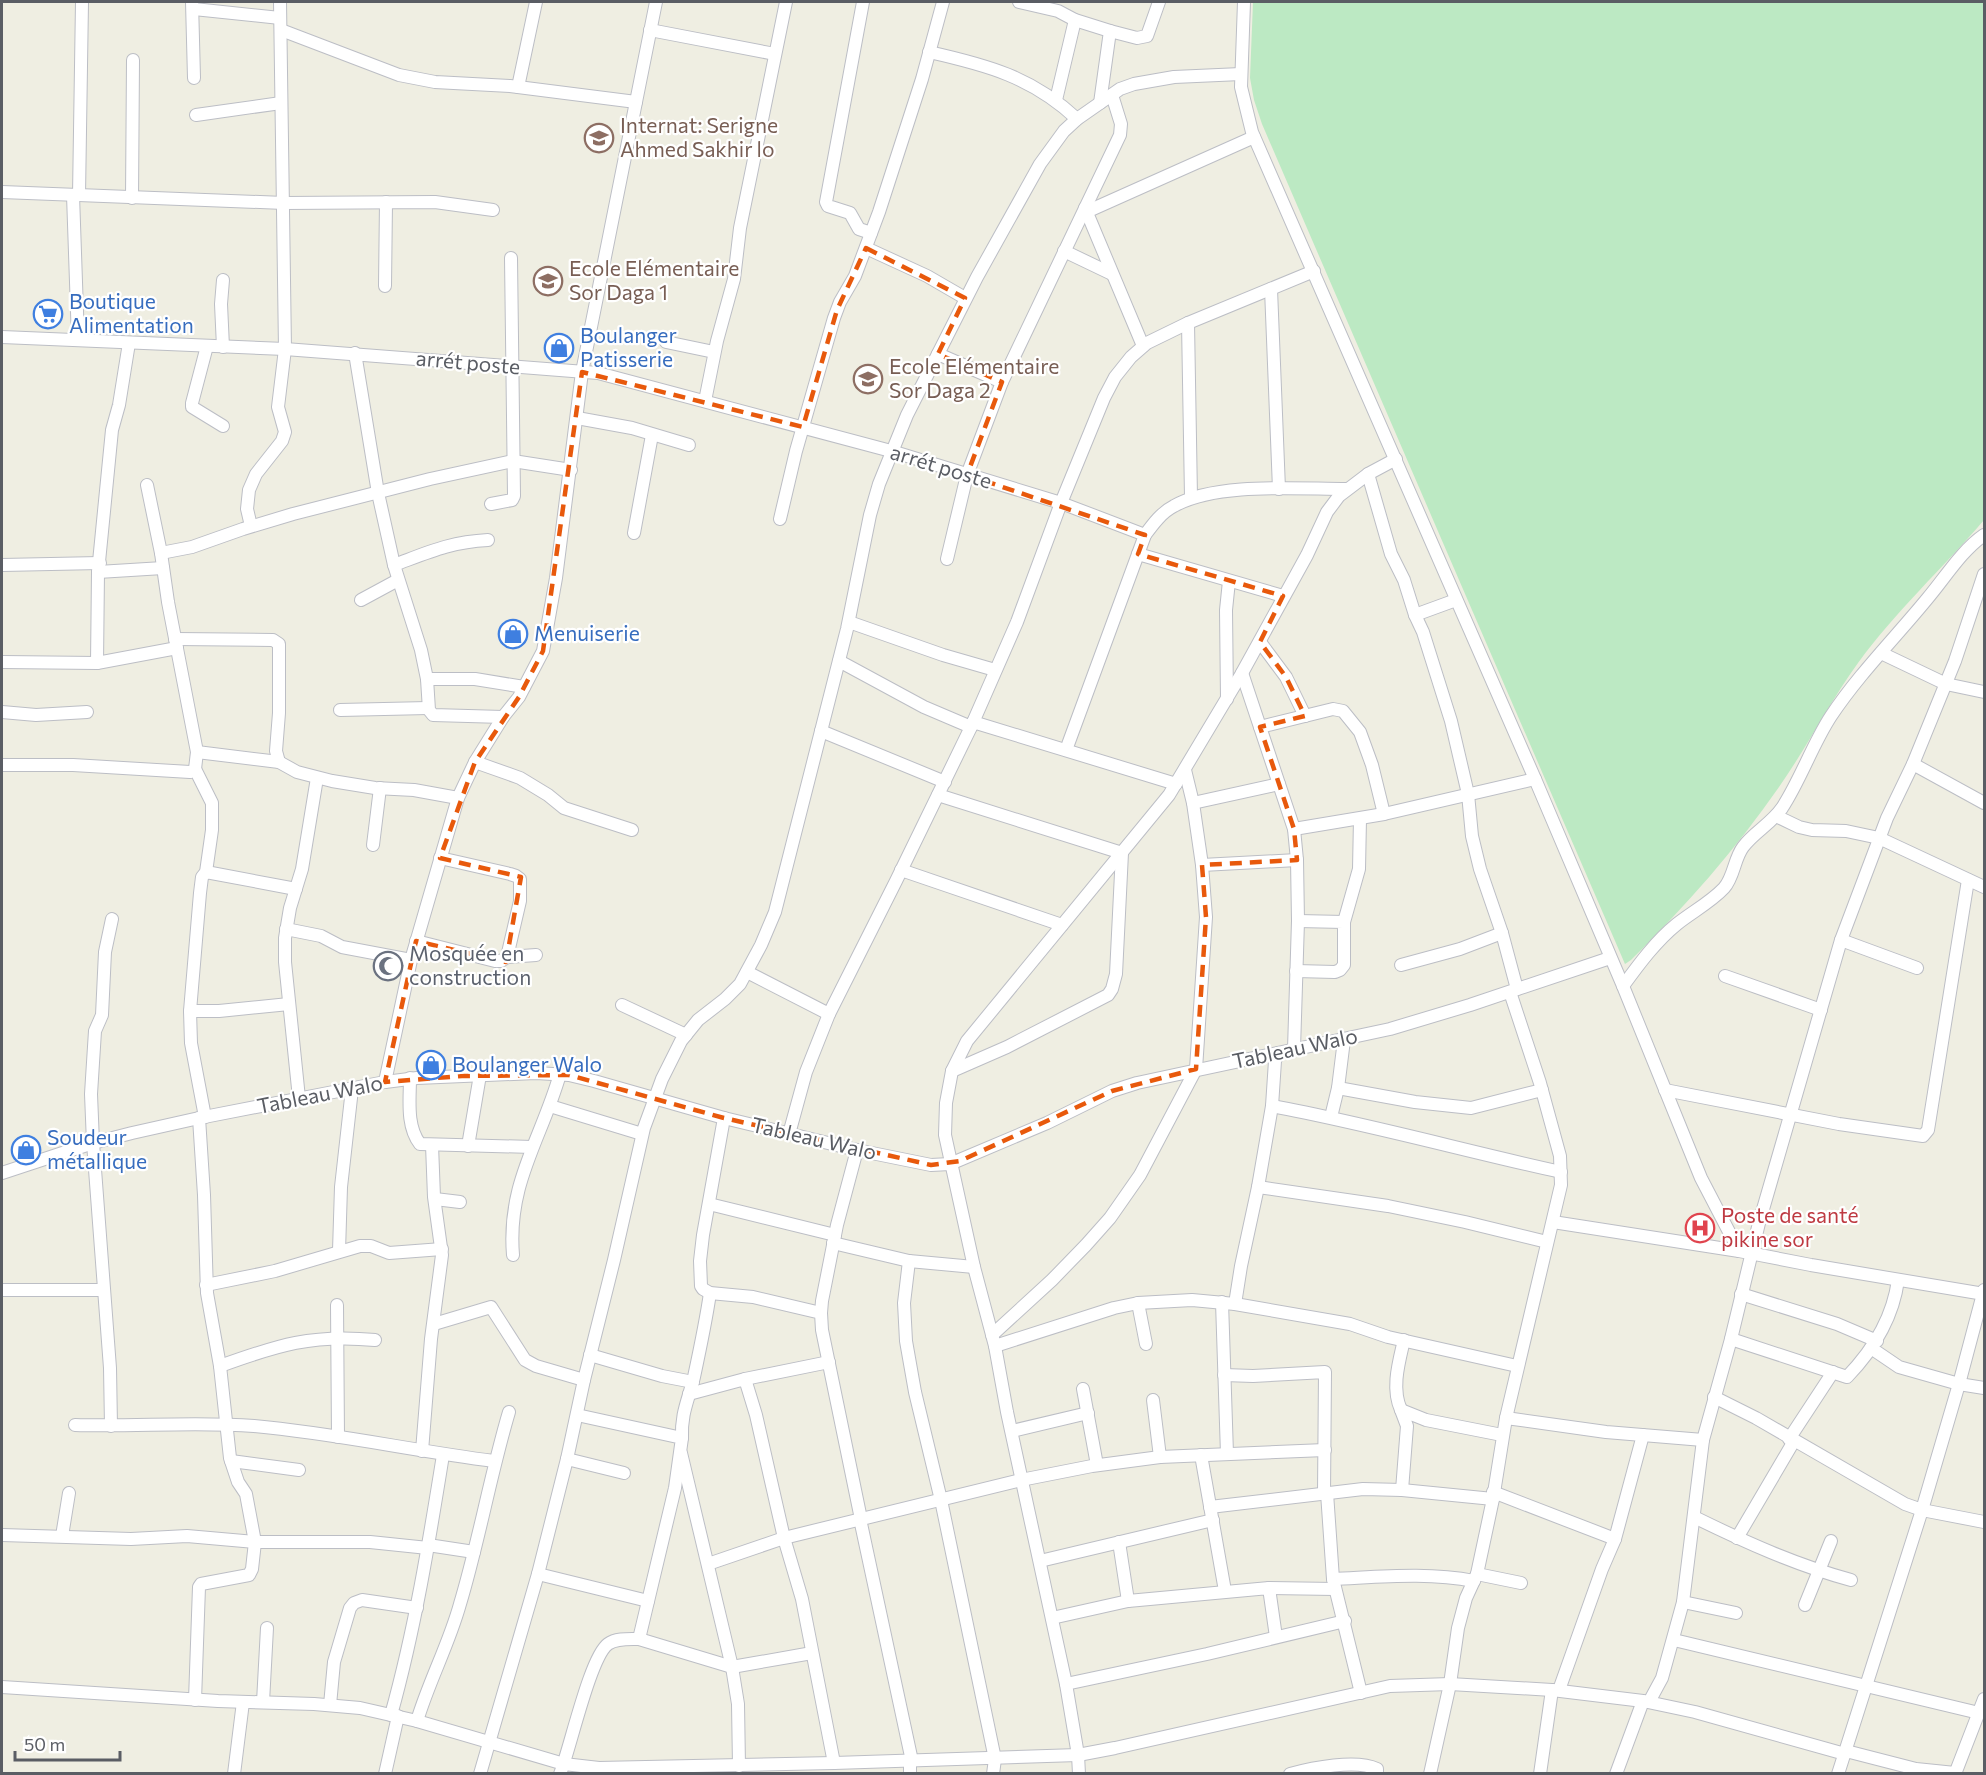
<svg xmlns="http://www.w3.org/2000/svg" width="1986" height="1775" font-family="Commissioner,sans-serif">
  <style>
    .green { fill: #bce9c3 }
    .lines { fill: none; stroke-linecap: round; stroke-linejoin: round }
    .street-casing { stroke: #bcbec5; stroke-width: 14 }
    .street { stroke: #fff; stroke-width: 12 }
    .marked { fill: none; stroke: #e8590c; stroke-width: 4.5; stroke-dasharray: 12 8; stroke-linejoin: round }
    .labels { text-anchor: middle; stroke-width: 4.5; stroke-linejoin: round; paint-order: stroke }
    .education-label { font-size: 21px; fill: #785e54; stroke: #fff; text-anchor: start }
    .shop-label { font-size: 21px; fill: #366cbe; stroke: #fff; text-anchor: start }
    .street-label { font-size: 21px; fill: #5a5d64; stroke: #fff }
    .worship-label { font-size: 21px; fill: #5b616d; stroke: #fff; text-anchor: start }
    .health-label { font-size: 21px; fill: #be3a42; stroke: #fff; text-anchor: start }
  </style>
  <rect width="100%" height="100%" fill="#efeee2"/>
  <path class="green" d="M 1253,2 L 1984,2 L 1984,520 C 1943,568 1895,612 1858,663 C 1829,703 1807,747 1779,787 C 1736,849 1685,907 1631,960 L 1625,964 L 1262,124 L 1254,100 L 1250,78 Z"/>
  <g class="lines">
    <g class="street-casing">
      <g id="street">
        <path d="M 192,2 L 194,78"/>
        <path d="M 863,2 L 826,202 L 828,206 L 850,213 L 859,229 L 871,233"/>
        <path d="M 1019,2 L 1058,11 L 1075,20 L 1110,31 L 1100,103"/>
        <path d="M 1244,2 L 1241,87 L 1252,132 L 1535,779 L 1623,986 L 1701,1178 L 1739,1251"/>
        <path d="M 194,9 L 280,18"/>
        <path d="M 281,30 L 399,75 L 435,82 L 510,86 L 636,102"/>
        <path d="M 650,30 L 775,54"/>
        <path d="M 1110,31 L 1137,38 L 1147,36 L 1159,2"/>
        <path d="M 929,52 C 987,65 1032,77 1077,119"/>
        <path d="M 518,87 L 536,2"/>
        <path d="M 1056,100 L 1075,20"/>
        <path d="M 196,115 L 281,103"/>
        <path d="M 2,192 L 284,203 L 435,202 L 493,210"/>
        <path d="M 73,195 L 78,340"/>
        <path d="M 79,195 L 82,2"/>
        <path d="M 132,198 L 133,60"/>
        <path d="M 1085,208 L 1143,346"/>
        <path d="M 1086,212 L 1254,137"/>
        <path d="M 866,248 L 927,276 L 965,298"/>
        <path d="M 1064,251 L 1112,274"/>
        <path d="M 223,280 L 221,304 L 223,347"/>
        <path d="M 385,286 L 386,202"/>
        <path d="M 1271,289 L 1279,489"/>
        <path d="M 1188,323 L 1191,497"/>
        <path d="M 2,337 L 285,349 L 598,373 L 891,451 L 1061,503 L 1145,535"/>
        <path d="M 666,342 L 714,352"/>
        <path d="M 207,346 L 192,403 L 192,407 L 223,426"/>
        <path d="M 355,353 L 378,493 L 394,565 L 421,650 L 427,679 L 429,710 L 433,715 L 503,717"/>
        <path d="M 938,354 L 1002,382"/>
        <path d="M 705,401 L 717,341 L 734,279 L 740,228 L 786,2"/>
        <path d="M 577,418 L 632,428 L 689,445"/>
        <path d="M 1368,474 L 1391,554 L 1404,580 L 1415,615 L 1423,632 L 1451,721 L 1468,794 L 1472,836 L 1480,869 L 1502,933 L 1517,989"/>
        <path d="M 491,504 L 512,500 L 514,496 L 511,258"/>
        <path d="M 780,519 L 796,451 L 834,318 L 840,302 L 855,276 L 879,212 L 922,79 L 943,2"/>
        <path d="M 251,526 L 247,509 L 249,490 L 256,474 L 282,441 L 285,432 L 278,407 L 285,349 L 280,2"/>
        <path d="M 634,533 L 652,435"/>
        <path d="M 161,553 L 192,547 L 243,529 L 293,514 L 430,479 L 513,461 L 571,470"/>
        <path d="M 1138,554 L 1283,596"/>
        <path d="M 947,559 L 967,475 L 1002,382 L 1120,135 L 1121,124 L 1112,95"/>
        <path d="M 2,565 L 100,563"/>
        <path d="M 394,565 C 429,552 450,542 488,540"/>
        <path d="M 98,572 L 163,568"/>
        <path d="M 361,600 L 398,580"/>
        <path d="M 1415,615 L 1456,600"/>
        <path d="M 849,622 L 943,655 L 995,670"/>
        <path d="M 175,639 L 273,640 L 279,644 L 279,713 L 276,751 L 279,762"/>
        <path d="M 1260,642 L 1286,677 L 1305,716"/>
        <path d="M 1881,653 L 1946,684 L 1984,692"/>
        <path d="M 839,661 L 924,707 L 971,727"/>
        <path d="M 2,662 L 97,663 L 177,648"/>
        <path d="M 97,663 L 98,572 L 112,430 L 119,405 L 129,343"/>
        <path d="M 1242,673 L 1294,829 L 1297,860 L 1298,921 L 1294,1049"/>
        <path d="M 427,679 L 475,679 L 524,687"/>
        <path d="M 1227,699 L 1226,610 L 1229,581"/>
        <path d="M 340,710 L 428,708"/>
        <path d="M 2,712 L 36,715 L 87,712"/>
        <path d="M 973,722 L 1176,784"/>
        <path d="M 1260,727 L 1333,709 L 1343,711 L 1360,732 L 1372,765 L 1384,814"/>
        <path d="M 821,731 L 945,782"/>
        <path d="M 1066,750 L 1145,535 C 1153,524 1162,512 1174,506 C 1216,482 1297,489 1346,489"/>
        <path d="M 197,752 L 279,762 L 297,772 L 332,781 L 375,788 L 414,790 L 458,798"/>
        <path d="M 475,762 L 520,778 L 548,795 L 564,808 L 632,830"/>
        <path d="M 1913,764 L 1984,803"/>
        <path d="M 2,765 L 73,765 L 190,772 L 195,769 L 197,752 L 168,602 L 161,553 L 147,485"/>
        <path d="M 938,795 L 1122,853 L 1116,974 L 1112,989 L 1108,995 L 1007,1047 L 952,1071"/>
        <path d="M 1193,803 L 1279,784"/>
        <path d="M 1776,816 L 1799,827 L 1812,830 L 1846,831 L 1879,838 L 1984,887"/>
        <path d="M 1294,829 L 1384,814 L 1535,779"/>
        <path d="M 373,845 L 380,788"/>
        <path d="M 1202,865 L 1297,860"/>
        <path d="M 901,870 L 1062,925"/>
        <path d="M 206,872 L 296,889"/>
        <path d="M 1344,922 L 1359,869 L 1360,819"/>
        <path d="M 286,929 L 321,936 L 342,947 L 411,960"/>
        <path d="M 1841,940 L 1917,968"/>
        <path d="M 416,941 L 495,961 L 501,961 L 507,957 L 520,901 L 520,879 L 516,876 L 510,874 L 440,858"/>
        <path d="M 507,957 L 536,955"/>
        <path d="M 1401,965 L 1460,949 L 1502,933"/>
        <path d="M 1296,971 L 1335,972 L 1340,970 L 1344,965 L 1344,922 L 1298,921"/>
        <path d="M 747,972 L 829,1014"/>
        <path d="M 1725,976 L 1821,1010"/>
        <path d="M 1623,986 C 1639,964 1656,941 1677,924 C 1692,912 1711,902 1724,888 C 1734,877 1734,859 1743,847 C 1754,832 1771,824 1782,808 C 1801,779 1812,745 1831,716 C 1859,674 1895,638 1927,599 C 1945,578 1961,551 1984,535"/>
        <path d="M 622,1005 L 686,1035"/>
        <path d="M 190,1011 L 200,893 L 202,877 L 206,872 L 212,830 L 212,803 L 195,769"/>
        <path d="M 410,1078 C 410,1099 406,1126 420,1144 L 532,1147"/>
        <path d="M 385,1082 L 411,960 L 458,798 L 475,762 L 503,717 L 519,697 L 543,651 L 556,578 L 582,372 L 656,2"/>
        <path d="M 1338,1088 L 1415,1102 L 1471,1108 L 1542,1090"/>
        <path d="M 1665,1090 L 1839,1124 L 1923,1136 L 1928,1130 L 1968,880"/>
        <path d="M 299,1098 L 285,962 L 285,938 L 290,908 L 302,869 L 317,778"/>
        <path d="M 550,1106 L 642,1134"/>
        <path d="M 1272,1106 C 1369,1124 1465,1151 1561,1172"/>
        <path d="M 205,1117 L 191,1043 L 190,1011 L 219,1011 L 289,1004"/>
        <path d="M 1331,1117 L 1338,1088 L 1344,1040"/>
        <path d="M 724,1118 L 703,1235 L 700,1261 L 701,1286 L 703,1289 L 710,1293 L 753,1297 L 821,1313 L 822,1330 L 861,1519"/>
        <path d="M 789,1134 L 806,1072 L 829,1014 L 896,881 L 971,727 L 1017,622 L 1061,503 L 1104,398 L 1115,377 L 1131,357 L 1147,343 L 1188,323 L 1314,271"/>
        <path d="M 468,1146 L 480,1075"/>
        <path d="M 2,1173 L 93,1143 L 132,1133 L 199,1118 L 385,1082 L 417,1078 L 536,1073 L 569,1075 L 594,1081 L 724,1118 L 857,1150 L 931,1165 L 950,1164 L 1047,1123 L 1112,1091 L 1137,1083 L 1390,1029 L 1470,1005 L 1610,958"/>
        <path d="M 1258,1187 L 1388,1206 L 1465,1222 L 1547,1242"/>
        <path d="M 435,1199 L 460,1202"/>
        <path d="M 709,1204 L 835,1235"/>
        <path d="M 1553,1222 L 1739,1251 L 1811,1265 L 1984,1294"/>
        <path d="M 833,1243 L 909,1261 L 974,1267"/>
        <path d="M 339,1251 L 341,1187 L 352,1089"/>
        <path d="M 513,1255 C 507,1183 541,1140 560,1074"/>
        <path d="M 909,1261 L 904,1303 L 906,1341 L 915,1392 L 941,1500 L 995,1759 L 993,1774"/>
        <path d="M 206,1285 L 275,1271 L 360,1246 L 371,1246 L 389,1253 L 442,1249"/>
        <path d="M 2,1290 L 103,1290"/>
        <path d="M 1741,1294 L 1837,1324 L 1877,1341"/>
        <path d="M 1222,1302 L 1227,1454"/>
        <path d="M 1138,1303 L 1146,1344"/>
        <path d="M 1235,1304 L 1241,1266 L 1258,1187 L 1272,1106 L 1275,1061 L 1278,1053"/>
        <path d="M 337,1305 L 338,1437"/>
        <path d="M 821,1313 L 822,1301 L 837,1225 L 857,1150"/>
        <path d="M 434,1324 L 491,1307 L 525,1360 L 536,1366 L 584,1380"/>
        <path d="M 992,1335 L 1052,1280 L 1086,1245 L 1110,1218 L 1140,1175 L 1196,1069 L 1206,917 L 1202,865 L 1193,803 L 1185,770"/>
        <path d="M 1731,1339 L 1847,1377 C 1873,1350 1893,1318 1898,1280"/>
        <path d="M 995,1346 L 1114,1308 L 1138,1303 L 1192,1300 L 1235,1304 L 1350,1324 L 1388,1337 L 1517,1366"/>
        <path d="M 1871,1348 L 1899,1367 L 1906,1369 L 1959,1384 L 1984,1388"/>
        <path d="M 590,1355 L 662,1376 L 693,1382"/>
        <path d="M 220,1366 C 278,1345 312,1334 375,1340"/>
        <path d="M 1224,1375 L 1253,1376 L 1325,1372 L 1324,1493"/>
        <path d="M 745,1379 L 829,1362"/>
        <path d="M 1083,1389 L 1097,1465"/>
        <path d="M 689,1394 L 745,1379 L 756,1415 L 784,1538 L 802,1599 L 834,1763"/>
        <path d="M 1714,1397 L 1756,1418 L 1905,1504 L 1922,1510 L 1984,1522"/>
        <path d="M 1153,1400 L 1160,1457"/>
        <path d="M 1401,1410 C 1391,1388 1399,1362 1404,1340"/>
        <path d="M 577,1415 L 682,1438 L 675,1488 L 639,1639"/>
        <path d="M 1506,1418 L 1606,1432 L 1703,1440"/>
        <path d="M 75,1425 C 135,1427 195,1421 254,1426 C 334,1433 414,1451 494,1461"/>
        <path d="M 111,1426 L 110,1368 L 93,1143 L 91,1094 L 95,1031 L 102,1015 L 105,952 L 112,919"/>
        <path d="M 1012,1431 L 1088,1413"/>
        <path d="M 682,1438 C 681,1413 688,1401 694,1377 C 700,1349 706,1321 710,1293"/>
        <path d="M 1789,1439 L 1833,1372"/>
        <path d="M 422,1451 L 431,1339 L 442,1255 L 434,1197 L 432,1145"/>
        <path d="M 681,1453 L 732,1667 L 738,1704 L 739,1766"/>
        <path d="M 1201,1455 L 1225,1591"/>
        <path d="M 567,1459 L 624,1473"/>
        <path d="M 231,1461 L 299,1470"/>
        <path d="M 1402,1490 L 1407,1426 L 1401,1410 L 1426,1420 L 1502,1435"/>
        <path d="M 1493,1492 L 1615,1539"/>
        <path d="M 1327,1493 L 1333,1579 L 1361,1693"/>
        <path d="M 1210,1507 L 1363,1489 L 1402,1490 L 1493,1499"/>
        <path d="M 1694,1517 C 1745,1542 1796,1565 1851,1580"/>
        <path d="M 860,1519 L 912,1761"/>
        <path d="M 2,1535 L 131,1539 L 187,1536 L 255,1542 L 370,1542 L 428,1548"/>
        <path d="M 62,1536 L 69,1493"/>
        <path d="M 1737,1538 L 1794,1441"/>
        <path d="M 1119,1542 L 1128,1601"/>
        <path d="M 428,1545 L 474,1552"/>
        <path d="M 1040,1561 L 1213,1520"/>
        <path d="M 708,1564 L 784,1538 L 1021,1480 L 1092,1466 L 1160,1457 L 1325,1450"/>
        <path d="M 538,1574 L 648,1601"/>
        <path d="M 1477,1574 L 1521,1583"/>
        <path d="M 1333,1579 C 1380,1577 1428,1572 1474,1581"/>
        <path d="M 1269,1588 L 1335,1589"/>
        <path d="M 1683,1602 L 1736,1613"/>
        <path d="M 1805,1605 L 1831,1541"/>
        <path d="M 1052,1618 L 1128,1601 L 1269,1588 L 1276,1637"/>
        <path d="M 1674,1640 L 1979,1713"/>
        <path d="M 1066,1684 L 1207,1654 L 1345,1621"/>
        <path d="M 2,1687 L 218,1701 L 314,1704 L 360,1708 L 417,1721 L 564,1764 L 599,1768 L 834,1763 L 1078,1755 L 1115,1748 L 1390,1686 L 1450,1684 L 1552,1690 L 1643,1701 L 1695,1712 L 1845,1754"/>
        <path d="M 1559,1690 L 1602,1569 L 1615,1539 L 1643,1435"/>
        <path d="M 195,1700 L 199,1587 L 201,1584 L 249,1575 L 252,1569 L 255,1542 L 246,1494 L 238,1482 L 230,1458 L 220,1366 L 207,1293 L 204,1195 L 199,1118"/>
        <path d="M 263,1702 L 267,1628"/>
        <path d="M 1649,1702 L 1662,1678 L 1683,1602 L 1703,1440 L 1731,1339 L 1759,1223 L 1841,940 L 1887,818 L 1913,764 L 1955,661 L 1984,574"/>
        <path d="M 330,1705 L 334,1662 L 350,1608 L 354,1603 L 362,1600 L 417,1608"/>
        <path d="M 391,1715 C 415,1629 429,1542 443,1455"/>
        <path d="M 417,1721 C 429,1681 449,1644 460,1604 C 479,1541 490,1476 509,1412"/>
        <path d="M 1846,1751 L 1916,1769 L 1955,1773"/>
        <path d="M 234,1774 L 243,1702"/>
        <path d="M 385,1774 L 398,1716"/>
        <path d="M 480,1774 L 538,1574 L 567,1459 L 584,1380 L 614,1260 L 644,1128 L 662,1079 L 681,1041 L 698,1020 L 725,999 L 740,984 L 761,945 L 775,912 L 847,629 L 870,515 L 879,484 L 907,415 L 977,277 L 1040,164 L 1064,131 L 1077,119 L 1120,89 L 1134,84 L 1174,77 L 1241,74"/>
        <path d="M 560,1774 C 570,1749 590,1657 608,1644 C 616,1638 629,1639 639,1639 L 732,1667 L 812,1653"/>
        <path d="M 910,1774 L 910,1761"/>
        <path d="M 1079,1774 L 1078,1755 L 1066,1684 L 1007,1412 L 995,1346 L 974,1267 L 945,1135 L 946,1103 L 952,1071 L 967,1041 L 1169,795 L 1242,673 L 1307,555 L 1327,512 L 1339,496 L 1368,474 L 1396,459"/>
        <path d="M 1290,1774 C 1312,1768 1356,1759 1377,1769 L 1377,1774"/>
        <path d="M 1430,1774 L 1450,1684 L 1458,1628 L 1466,1598 L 1477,1574 L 1493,1499 L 1506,1418 L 1561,1185 L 1560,1156 L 1540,1083 L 1510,992"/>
        <path d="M 1540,1774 L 1552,1690"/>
        <path d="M 1616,1774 L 1643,1701"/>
        <path d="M 1838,1774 L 1922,1510 L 1959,1384 L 1984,1290"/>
        <path d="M 1955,1774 L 1984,1699"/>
      </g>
    </g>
    <use href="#street" class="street"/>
  </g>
  <path class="marked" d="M 866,248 L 965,298 L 938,354 L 1002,382 L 967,475 L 1145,535 L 1138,554 L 1283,596 L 1260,642 L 1286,677 L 1305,716 L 1260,727 L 1294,829 L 1297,860 L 1202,865 L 1206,917 L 1196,1069 L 1112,1091 L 960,1161 L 931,1165 L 724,1118 L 569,1075 L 462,1076 L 385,1082 L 416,941 L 506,962 L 521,877 L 440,858 L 475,762 L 519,697 L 543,651 L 582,372 L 803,427 L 837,310 Z"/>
  <defs>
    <g id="school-ring" transform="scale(1.5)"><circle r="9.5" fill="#fff" stroke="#8d6e63" stroke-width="1.5"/><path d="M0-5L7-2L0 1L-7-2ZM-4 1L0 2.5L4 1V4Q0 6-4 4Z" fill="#8d6e63"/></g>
    <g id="supermarket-ring" transform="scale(1.5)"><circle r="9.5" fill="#fff" stroke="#3f7fe0" stroke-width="1.5"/><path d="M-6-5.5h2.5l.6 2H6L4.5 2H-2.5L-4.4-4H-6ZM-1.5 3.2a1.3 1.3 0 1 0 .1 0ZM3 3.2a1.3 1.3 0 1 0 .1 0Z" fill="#3f7fe0"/></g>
    <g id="shop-ring" transform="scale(1.5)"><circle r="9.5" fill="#fff" stroke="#3f7fe0" stroke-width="1.5"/><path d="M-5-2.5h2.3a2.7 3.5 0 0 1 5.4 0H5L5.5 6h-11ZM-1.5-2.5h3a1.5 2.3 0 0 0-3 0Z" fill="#3f7fe0"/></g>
    <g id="mosque-ring" transform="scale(1.5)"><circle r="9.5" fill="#fff" stroke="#6b7280" stroke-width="1.5"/><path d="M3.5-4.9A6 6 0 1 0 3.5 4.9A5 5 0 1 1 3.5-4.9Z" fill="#6b7280"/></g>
    <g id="hospital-ring" transform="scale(1.5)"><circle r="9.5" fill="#fff" stroke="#e0444e" stroke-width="1.5"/><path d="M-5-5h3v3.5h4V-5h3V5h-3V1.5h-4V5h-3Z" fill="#e0444e"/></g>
  </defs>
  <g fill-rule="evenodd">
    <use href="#school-ring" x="599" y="138"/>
    <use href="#school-ring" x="548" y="281"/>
    <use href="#supermarket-ring" x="48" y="314"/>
    <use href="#shop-ring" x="559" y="348"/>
    <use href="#school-ring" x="868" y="379"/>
    <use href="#shop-ring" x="513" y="634"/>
    <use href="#mosque-ring" x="388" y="966"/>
    <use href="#shop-ring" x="431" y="1065"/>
    <use href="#shop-ring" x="26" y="1150"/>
    <use href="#hospital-ring" x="1700" y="1228"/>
  </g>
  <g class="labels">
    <g class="education-label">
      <text x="620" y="133">Internat: Serigne<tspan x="620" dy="24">Ahmed Sakhir lo</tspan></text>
      <text x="569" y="276">Ecole Elémentaire<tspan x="569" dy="24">Sor Daga 1</tspan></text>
      <text x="889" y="374">Ecole Elémentaire<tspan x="889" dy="24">Sor Daga 2</tspan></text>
    </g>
    <g class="shop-label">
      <text x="69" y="309">Boutique<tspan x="69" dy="24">Alimentation</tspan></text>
      <text x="580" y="343">Boulanger<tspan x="580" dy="24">Patisserie</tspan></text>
      <text x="534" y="641">Menuiserie</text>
      <text x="452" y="1072">Boulanger Walo</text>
      <text x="47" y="1145">Soudeur<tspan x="47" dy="24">métallique</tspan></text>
    </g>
    <g class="street-label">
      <text transform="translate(468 363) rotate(5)" y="7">arrét poste</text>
      <text transform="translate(941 467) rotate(17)" y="7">arrét poste</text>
      <text transform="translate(1295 1049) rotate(-12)" y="7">Tableau Walo</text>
      <text transform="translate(320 1095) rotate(-11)" y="7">Tableau Walo</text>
      <text transform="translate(814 1139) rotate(13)" y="7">Tableau Walo</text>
    </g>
    <g class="worship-label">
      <text x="409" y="961">Mosquée en<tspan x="409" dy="24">construction</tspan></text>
    </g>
    <g class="health-label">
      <text x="1721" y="1223">Poste de santé<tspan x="1721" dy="24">pikine sor</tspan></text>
    </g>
  </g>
  <rect width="1986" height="1775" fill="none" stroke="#5a5d64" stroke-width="6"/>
  <path d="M15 1751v9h105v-9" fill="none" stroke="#5a5d64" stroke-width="3"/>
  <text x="24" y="1751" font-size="18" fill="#5a5d64" stroke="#ffffff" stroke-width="4.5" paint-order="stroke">50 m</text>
</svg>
